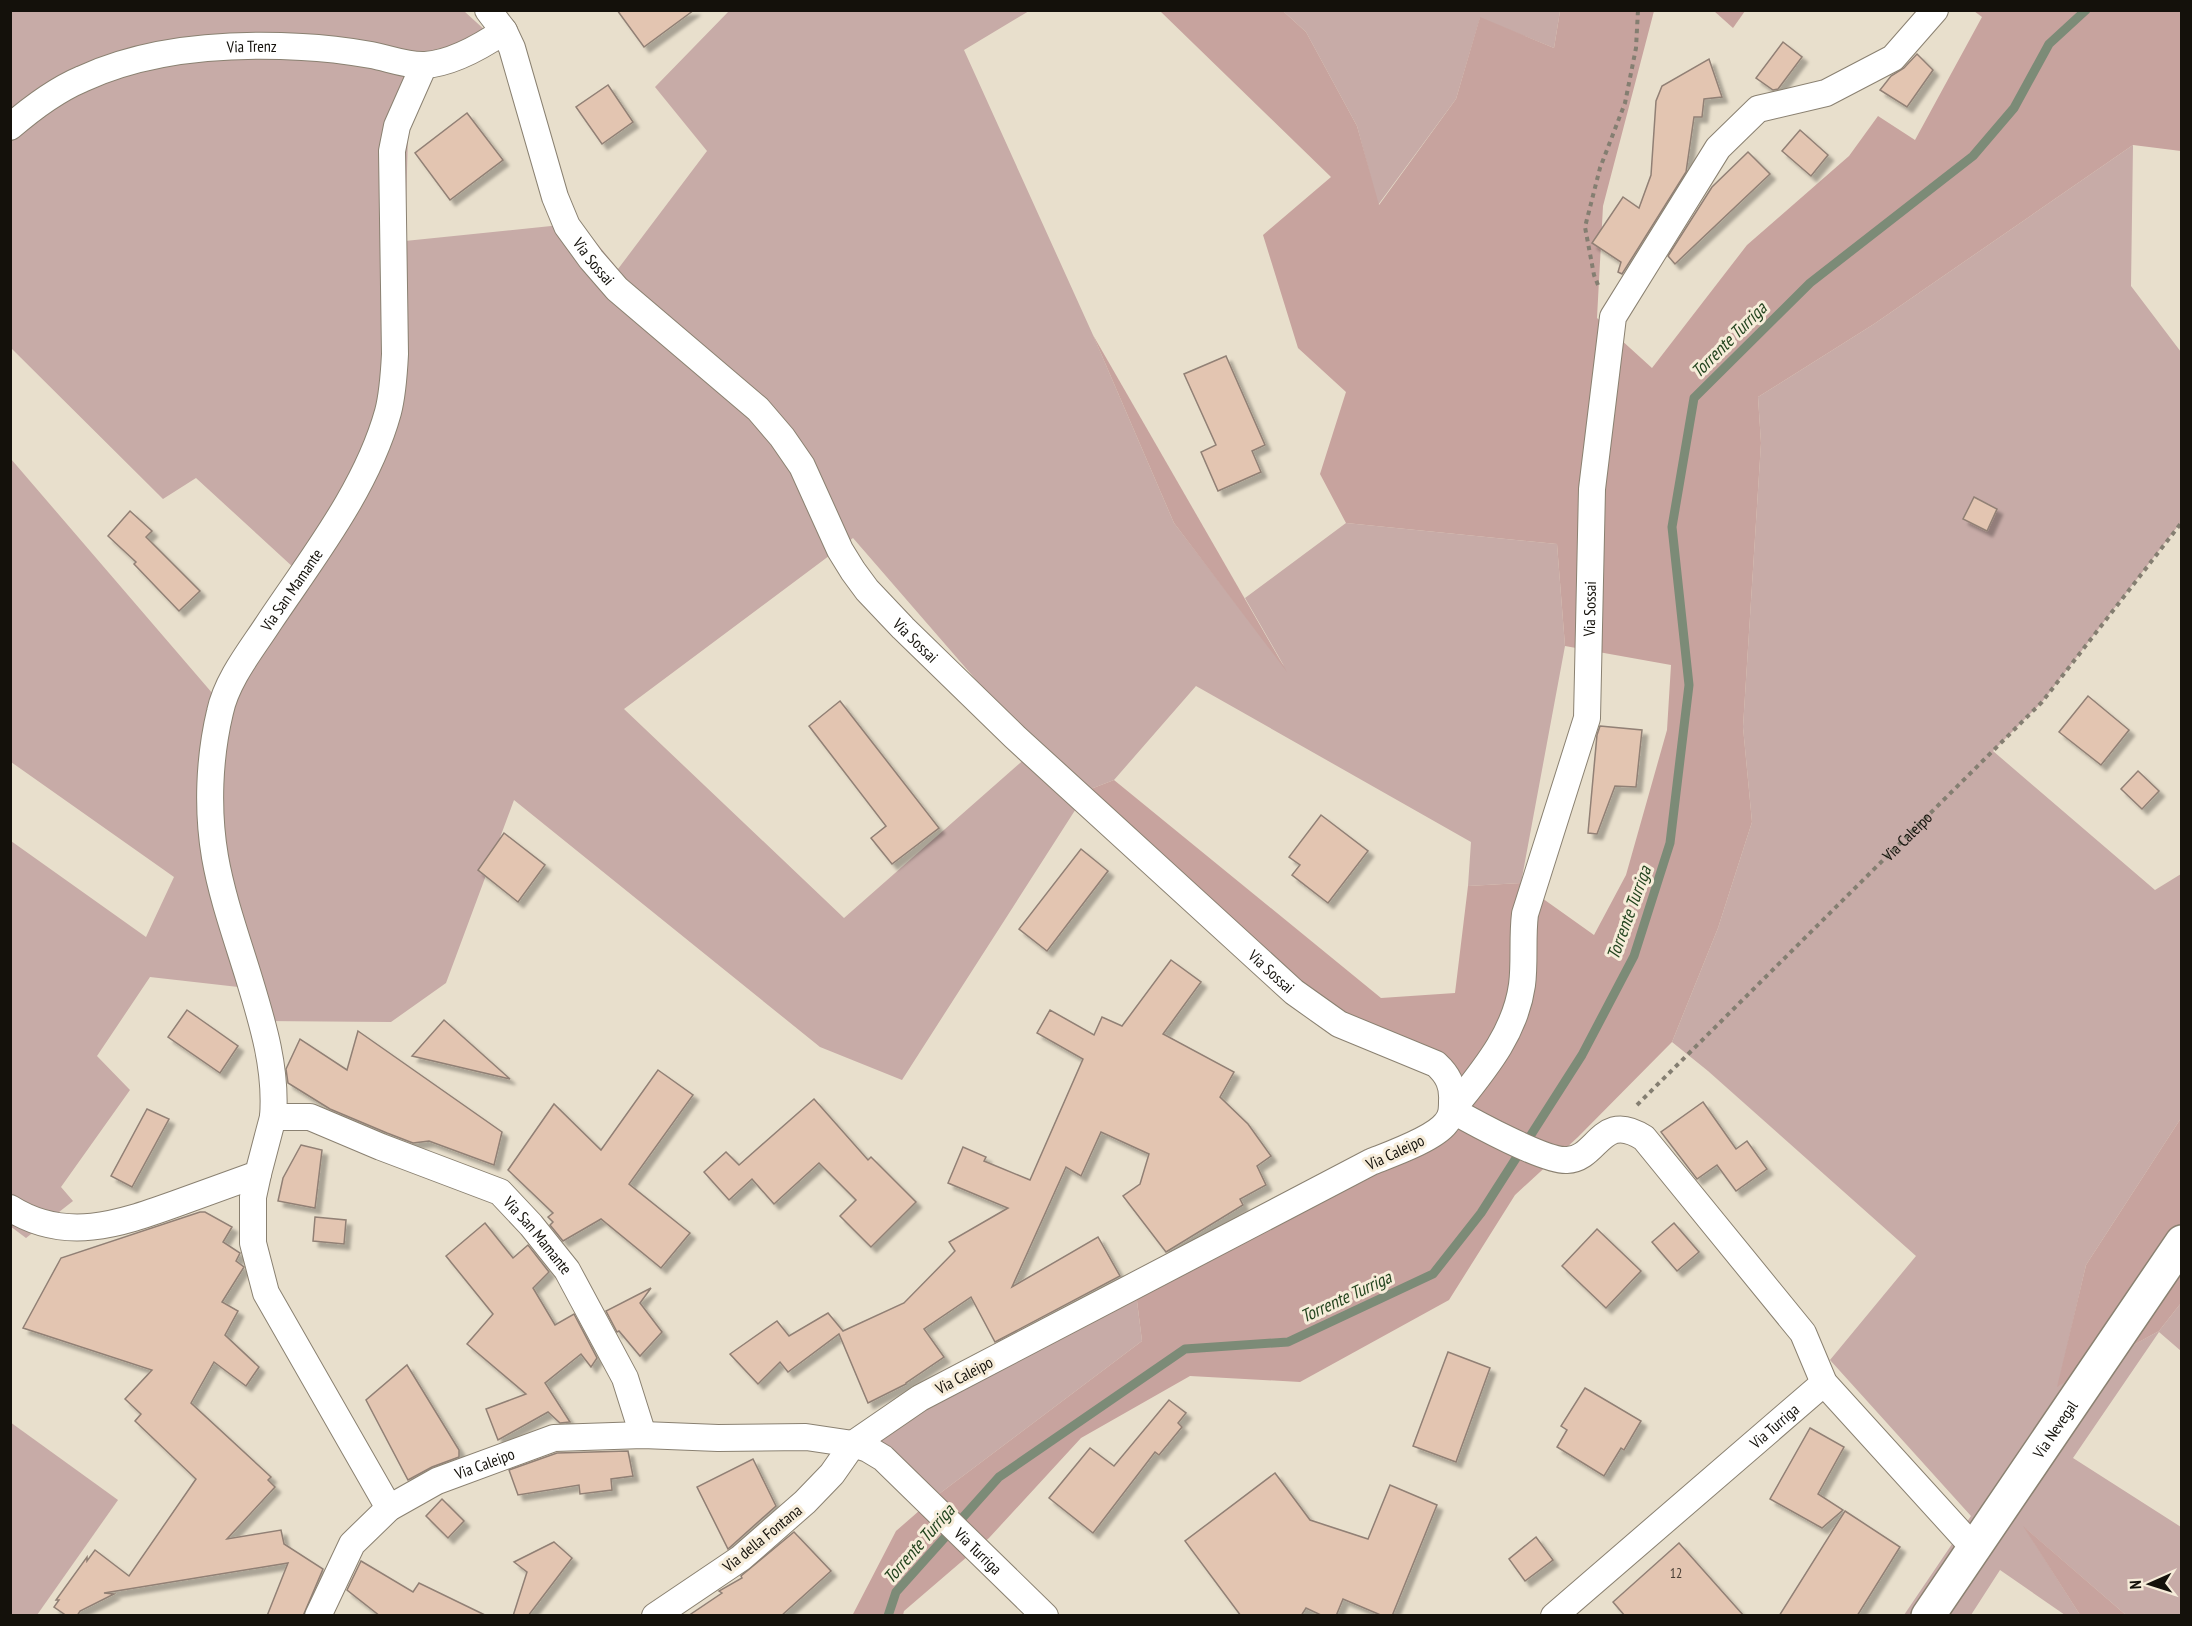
<svg xmlns="http://www.w3.org/2000/svg" width="2192" height="1626" font-family="'PT Sans Narrow',sans-serif">
  <style>
    .green { fill: #c7aba7; fill-rule: evenodd }
    .forest { fill: #c7a39e }
    .lines { fill: none; stroke-linecap: round; stroke-linejoin: round }
    .stream { stroke: #7c8b77; stroke-width: 9 }
    .building { fill: #e3c5b1; stroke: #918075; stroke-width: 1.5; filter: url(#shadow) }
    .minor-casing { stroke: #8a8171; stroke-width: 28 }
    .secondary-casing { stroke: #8a8171; stroke-width: 36 }
    .path { stroke: #847e71; stroke-width: 4; stroke-dasharray: 4.5 4.5; stroke-linecap: butt }
    .minor { stroke: #fff; stroke-width: 26 }
    .secondary { stroke: #fff; stroke-width: 33 }
    .labels { text-anchor: middle; stroke-width: 6; stroke-linejoin: round; paint-order: stroke }
    .number-label { font-size: 14px; fill: #483e34 }
    .street-label { font-size: 16px; fill: #14110b; stroke: #f6ecd9 }
    .water-label { font-size: 18px; font-style: italic; fill: #23441e; stroke: #f6ecd9 }
  </style>
  <defs>
    <filter id="shadow"><feDropShadow dx="5.5" dy="5.5" stdDeviation="1.5" flood-color="#0004"/></filter>
  </defs>
  <rect width="100%" height="100%" fill="#e8dfcc"/>
  <g class="green">
    <path d="M 10,11 L 464,11 L 499,43 L 436,49 L 408,135 L 405,241 L 580,223 L 618,269 L 707,151 L 655,87 L 729,11 L 1029,11 L 964,50 L 1093,335 L 1174,523 L 1284,666 L 1245,598 L 1346,523 L 1557,544 L 1565,646 L 1521,883 L 1468,886 L 1471,842 L 1196,686 L 1114,780 L 1088,790 L 902,1080 L 820,1047 L 514,800 L 446,983 L 391,1022 L 262,1021 L 257,989 L 150,977 L 97,1056 L 130,1090 L 61,1187 L 73,1201 L 26,1238 L 10,1226 L 11,841 L 146,937 L 174,877 L 11,762 L 11,459 L 213,694 L 294,568 L 196,478 L 163,499 L 11,348 ZM 853,538 L 1036,749 L 844,918 L 624,709 Z"/>
    <path d="M 1283,11 L 1560,11 L 1554,48 L 1480,18 L 1456,99 L 1378,205 L 1357,126 L 1306,32 Z"/>
    <path d="M 2133,145 L 2131,286 L 2181,352 L 2181,522 L 2042,702 L 1993,751 L 2155,890 L 2181,874 L 2181,1118 L 2086,1265 L 2058,1386 L 2159,1331 L 2181,1303 L 2181,1351 L 2159,1332 L 2073,1458 L 2181,1527 L 2181,1615 L 2126,1615 L 2025,1528 L 2080,1615 L 2065,1615 L 2000,1570 L 1971,1615 L 1904,1615 L 1971,1516 L 1830,1360 L 1916,1256 L 1708,1071 L 1672,1042 L 1718,928 L 1752,822 L 1743,727 L 1761,443 L 1758,397 L 1874,324 Z"/>
    <path d="M 1136,1293 L 1142,1341 L 935,1497 L 871,1441 L 928,1401 Z"/>
    <path d="M 10,1422 L 118,1500 L 37,1615 L 11,1615 Z"/>
  </g>
  <g class="forest">
    <path d="M 1160,11 L 1283,11 L 1306,32 L 1357,126 L 1379,205 L 1456,99 L 1480,17 L 1554,48 L 1560,11 L 1654,11 L 1603,206 L 1597,318 L 1652,368 L 1747,245 L 1849,156 L 1878,116 L 1915,140 L 1982,17 L 1974,11 L 2181,11 L 2181,151 L 2133,145 L 1874,324 L 1758,397 L 1761,443 L 1743,727 L 1752,822 L 1718,928 L 1672,1042 L 1578,1137 L 1515,1195 L 1449,1300 L 1300,1382 L 1190,1376 L 1081,1438 L 989,1538 L 904,1611 L 903,1615 L 852,1616 L 896,1531 L 935,1497 L 1142,1341 L 1136,1293 L 1424,1144 L 1446,1105 L 1447,1059 L 1362,1028 L 1308,990 L 1088,790 L 1114,780 L 1381,998 L 1455,993 L 1468,886 L 1521,883 L 1594,935 L 1626,875 L 1667,730 L 1671,665 L 1565,646 L 1557,544 L 1346,523 L 1320,474 L 1346,392 L 1298,348 L 1263,235 L 1331,177 Z"/>
    <path d="M 1714,11 L 1745,11 L 1733,28 Z"/>
    <path d="M 1093,335 L 1287,672 L 1174,523 Z"/>
    <path d="M 2181,1118 L 2181,1303 L 2159,1331 L 2057,1387 L 2086,1265 Z"/>
    <path d="M 2023,1526 L 2126,1615 L 2080,1615 Z"/>
  </g>
  <g class="lines">
    <path class="stream" d="M 888,1616 L 896,1592 L 999,1477 L 1185,1349 L 1288,1342 L 1433,1274 L 1481,1213 L 1582,1055 L 1634,956 L 1670,843 L 1689,685 L 1672,527 L 1694,398 L 1810,283 L 1973,156 L 2014,108 L 2049,44 L 2086,10"/>
  </g>
  <g class="building">
    <path d="M 617,10 L 694,10 L 644,47 Z"/>
    <path d="M 1783,42 L 1802,57 L 1778,89 L 1773,90 L 1756,78 Z"/>
    <path d="M 1917,54 L 1933,70 L 1907,107 L 1880,90 L 1891,76 L 1904,68 Z"/>
    <path d="M 1709,59 L 1722,97 L 1704,99 L 1702,117 L 1694,117 L 1686,172 L 1622,274 L 1618,272 L 1621,262 L 1592,243 L 1623,197 L 1639,208 L 1651,175 L 1656,101 L 1662,86 Z"/>
    <path d="M 608,85 L 633,122 L 602,144 L 576,107 Z"/>
    <path d="M 467,113 L 503,160 L 450,200 L 415,153 Z"/>
    <path d="M 1800,130 L 1828,155 L 1811,176 L 1782,151 Z"/>
    <path d="M 1748,152 L 1770,174 L 1675,264 L 1668,256 L 1712,187 Z"/>
    <path d="M 1226,356 L 1265,445 L 1252,451 L 1261,472 L 1218,491 L 1201,452 L 1216,445 L 1184,374 Z"/>
    <path d="M 1974,497 L 1997,509 L 1987,531 L 1963,519 Z"/>
    <path d="M 130,511 L 152,531 L 146,537 L 200,591 L 179,611 L 134,564 L 136,562 L 108,536 Z"/>
    <path d="M 2088,696 L 2129,730 L 2101,765 L 2059,732 Z"/>
    <path d="M 840,701 L 939,828 L 892,864 L 871,838 L 886,826 L 809,726 Z"/>
    <path d="M 1600,726 L 1642,730 L 1636,787 L 1615,786 L 1597,834 L 1588,833 L 1597,735 Z"/>
    <path d="M 2138,771 L 2159,791 L 2142,809 L 2121,789 Z"/>
    <path d="M 1321,815 L 1368,851 L 1328,903 L 1292,875 L 1300,865 L 1289,857 Z"/>
    <path d="M 504,833 L 545,865 L 518,902 L 478,870 Z"/>
    <path d="M 1081,849 L 1108,871 L 1047,951 L 1019,929 Z"/>
    <path d="M 1171,960 L 1201,982 L 1163,1034 L 1234,1072 L 1220,1097 L 1248,1124 L 1271,1156 L 1257,1166 L 1266,1185 L 1240,1199 L 1243,1205 L 1166,1252 L 1123,1196 L 1140,1184 L 1149,1154 L 1101,1132 L 1081,1176 L 1066,1167 L 1012,1287 L 1098,1237 L 1120,1276 L 995,1342 L 971,1297 L 924,1329 L 944,1357 L 906,1383 L 906,1384 L 868,1403 L 839,1334 L 788,1372 L 780,1362 L 758,1384 L 730,1354 L 777,1321 L 789,1336 L 828,1313 L 843,1331 L 904,1303 L 955,1251 L 949,1242 L 1008,1208 L 948,1183 L 963,1147 L 986,1157 L 984,1161 L 1030,1180 L 1083,1059 L 1037,1033 L 1050,1010 L 1094,1035 L 1102,1017 L 1122,1026 Z"/>
    <path d="M 187,1010 L 238,1046 L 220,1073 L 168,1037 Z"/>
    <path d="M 444,1020 L 510,1079 L 412,1056 Z"/>
    <path d="M 358,1031 L 502,1132 L 494,1165 L 429,1141 L 413,1143 L 387,1133 L 330,1109 L 288,1083 L 286,1069 L 300,1039 L 347,1070 Z"/>
    <path d="M 658,1070 L 693,1095 L 629,1184 L 690,1233 L 661,1268 L 601,1219 L 563,1241 L 550,1225 L 553,1222 L 548,1217 L 553,1213 L 508,1170 L 554,1104 L 601,1150 Z"/>
    <path d="M 814,1099 L 868,1160 L 871,1157 L 916,1202 L 871,1247 L 840,1216 L 856,1200 L 819,1163 L 774,1204 L 752,1179 L 729,1200 L 704,1172 L 726,1152 L 739,1165 Z"/>
    <path d="M 1703,1102 L 1736,1149 L 1747,1141 L 1767,1169 L 1736,1191 L 1717,1165 L 1697,1179 L 1661,1132 Z"/>
    <path d="M 147,1109 L 169,1119 L 132,1187 L 111,1176 Z"/>
    <path d="M 301,1145 L 322,1150 L 315,1208 L 278,1201 L 283,1178 Z"/>
    <path d="M 200,1212 L 205,1212 L 232,1227 L 223,1242 L 240,1253 L 236,1261 L 244,1267 L 222,1302 L 238,1311 L 225,1335 L 259,1367 L 246,1386 L 214,1362 L 191,1403 L 271,1477 L 268,1480 L 275,1487 L 227,1539 L 281,1530 L 284,1544 L 323,1569 L 303,1616 L 267,1616 L 288,1563 L 104,1593 L 114,1594 L 80,1611 L 77,1616 L 67,1616 L 54,1607 L 59,1600 L 56,1600 L 87,1557 L 87,1561 L 95,1550 L 129,1576 L 196,1479 L 135,1421 L 141,1414 L 125,1399 L 152,1370 L 23,1328 L 61,1258 Z"/>
    <path d="M 315,1217 L 346,1220 L 344,1244 L 313,1241 Z"/>
    <path d="M 485,1223 L 513,1258 L 528,1245 L 549,1272 L 533,1288 L 555,1325 L 574,1314 L 597,1358 L 591,1367 L 581,1354 L 545,1383 L 570,1422 L 560,1423 L 548,1412 L 498,1440 L 486,1409 L 526,1394 L 467,1344 L 493,1314 L 446,1256 Z"/>
    <path d="M 1674,1223 L 1699,1252 L 1677,1271 L 1652,1242 Z"/>
    <path d="M 1597,1229 L 1641,1271 L 1606,1308 L 1562,1266 Z"/>
    <path d="M 651,1288 L 640,1303 L 662,1332 L 640,1356 L 619,1331 L 617,1332 L 606,1311 Z"/>
    <path d="M 1448,1352 L 1490,1368 L 1456,1462 L 1413,1446 Z"/>
    <path d="M 407,1365 L 459,1450 L 459,1457 L 432,1467 L 408,1480 L 366,1400 Z"/>
    <path d="M 1585,1388 L 1641,1421 L 1624,1450 L 1621,1448 L 1604,1476 L 1557,1447 L 1567,1430 L 1561,1426 Z"/>
    <path d="M 1169,1400 L 1186,1413 L 1178,1423 L 1182,1427 L 1159,1455 L 1155,1452 L 1093,1533 L 1049,1498 L 1090,1448 L 1114,1466 Z"/>
    <path d="M 1810,1428 L 1844,1447 L 1818,1494 L 1843,1510 L 1822,1528 L 1770,1499 Z"/>
    <path d="M 628,1451 L 633,1476 L 611,1479 L 612,1490 L 580,1494 L 579,1485 L 518,1495 L 509,1470 L 557,1453 Z"/>
    <path d="M 753,1459 L 776,1506 L 728,1549 L 697,1487 Z"/>
    <path d="M 1275,1473 L 1310,1520 L 1368,1539 L 1390,1485 L 1437,1505 L 1392,1616 L 1383,1616 L 1343,1599 L 1336,1616 L 1323,1616 L 1306,1608 L 1301,1616 L 1241,1616 L 1185,1541 Z"/>
    <path d="M 442,1499 L 464,1521 L 448,1538 L 426,1516 Z"/>
    <path d="M 1845,1511 L 1900,1547 L 1857,1616 L 1779,1616 Z"/>
    <path d="M 794,1532 L 831,1571 L 781,1616 L 688,1616 L 722,1593 L 719,1591 L 742,1578 L 741,1576 Z"/>
    <path d="M 1536,1537 L 1553,1560 L 1525,1581 L 1509,1559 Z"/>
    <path d="M 554,1542 L 572,1558 L 528,1616 L 513,1616 L 527,1572 L 514,1562 Z"/>
    <path d="M 1679,1543 L 1744,1616 L 1625,1616 L 1613,1602 Z"/>
    <path d="M 361,1561 L 413,1592 L 419,1583 L 487,1616 L 380,1616 L 347,1590 Z"/>
  </g>
  <g class="lines">
    <g class="minor-casing">
      <g id="minor">
        <path id="s2" d="M 488,10 L 504,31 L 512,48 L 555,197 L 567,226 L 591,259 L 617,289 L 758,409 L 782,437 L 802,466 L 840,550 L 853,571 L 867,590 L 903,628 L 1015,737 L 1294,992 L 1339,1024 L 1436,1064 C 1448,1075 1453,1085 1452,1101 C 1452,1109 1452,1116 1446,1123 C 1434,1139 1391,1154 1371,1162 L 920,1398 L 853,1444 L 832,1474 L 805,1502 L 741,1558 L 655,1616"/>
        <path id="s3" d="M 10,127 C 32,108 56,90 82,79 C 149,48 230,43 302,47 C 325,48 348,51 371,55 C 388,58 407,66 425,65 C 452,63 482,46 504,31"/>
        <path id="s4" d="M 1452,1110 C 1482,1072 1515,1035 1522,985 C 1525,962 1522,938 1525,914 L 1587,718 L 1592,489 L 1613,317 L 1718,148 L 1758,109 L 1826,93 L 1893,58 L 1935,10"/>
        <path d="M 1452,1110 C 1473,1122 1546,1162 1567,1160 C 1598,1159 1601,1110 1644,1138 L 1803,1333 L 1824,1383 L 1974,1548"/>
        <path id="s5" d="M 273,1117 C 277,1068 262,1021 248,975 C 236,936 222,897 215,857 C 207,810 209,758 220,712 C 227,679 252,649 270,621 C 313,557 367,488 388,412 C 393,393 394,373 395,354 L 392,151 L 397,126 L 424,65"/>
        <path d="M 258,1174 L 253,1197 L 253,1243 L 266,1293 L 389,1508"/>
        <path id="s6" d="M 10,1208 C 65,1243 119,1224 175,1204 C 202,1194 230,1184 258,1174 L 273,1117 L 310,1117 L 381,1147 L 500,1192 L 531,1225 L 567,1270 L 625,1378 L 643,1435"/>
        <path id="s7" d="M 318,1616 L 352,1544 L 389,1508 L 437,1481 L 554,1438 L 643,1435 L 718,1438 L 806,1437 L 853,1444 L 868,1449 L 883,1458 L 1045,1616"/>
        <path id="s8" d="M 1554,1616 L 1824,1383"/>
      </g>
    </g>
    <g class="secondary-casing">
      <g id="secondary">
        <path id="s9" d="M 1928,1616 L 2182,1242"/>
      </g>
    </g>
    <g class="path">
      <path d="M 1598,285 L 1594,275 L 1585,227 L 1600,168 L 1625,103 L 1636,48 L 1638,10"/>
      <path id="s1" d="M 1637,1105 L 2042,702 L 2182,522"/>
    </g>
    <use href="#minor" class="minor"/>
    <use href="#secondary" class="secondary"/>
  </g>
  <g class="labels">
    <g class="number-label">
      <text x="1676" y="1578">12</text>
    </g>
    <g class="street-label">
      <text dy="6" stroke="none"><textPath href="#s3" startOffset="261">Via Trenz</textPath></text>
      <text dy="6" stroke="none"><textPath href="#s2" startOffset="276">Via Sossai</textPath></text>
      <text dy="6" stroke="none"><textPath href="#s5" startOffset="556">Via San Mamante</textPath></text>
      <text dy="6" stroke="none"><textPath href="#s4" startOffset="531">Via Sossai</textPath></text>
      <text dy="6" stroke="none"><textPath href="#s2" startOffset="780">Via Sossai</textPath></text>
      <text dy="6" stroke="none"><textPath href="#s1" startOffset="381">Via Caleipo</textPath></text>
      <text dy="6" stroke="none"><textPath href="#s2" startOffset="1266">Via Sossai</textPath></text>
      <text transform="translate(1395 1152) rotate(-25)" y="6">Via Caleipo</text>
      <text dy="6" stroke="none"><textPath href="#s6" startOffset="618">Via San Mamante</textPath></text>
      <text transform="translate(964 1375) rotate(-28)" y="6">Via Caleipo</text>
      <text dy="6" stroke="none"><textPath href="#s8" startOffset="291">Via Turriga</textPath></text>
      <text dy="6" stroke="none"><textPath href="#s9" startOffset="226">Via Nevegal</textPath></text>
      <text dy="6" stroke="none"><textPath href="#s7" startOffset="237">Via Caleipo</textPath></text>
      <text transform="translate(762 1538) rotate(-39)" y="6">Via della Fontana</text>
      <text dy="6" stroke="none"><textPath href="#s7" startOffset="777">Via Turriga</textPath></text>
    </g>
    <g class="water-label">
      <text transform="translate(1729 340) rotate(-45)" y="6">Torrente Turriga</text>
      <text transform="translate(1629 913) rotate(-70)" y="6">Torrente Turriga</text>
      <text transform="translate(1346 1297) rotate(-25)" y="6">Torrente Turriga</text>
      <text transform="translate(919 1544) rotate(-49)" y="6">Torrente Turriga</text>
    </g>
  </g>
  <rect width="2192" height="1626" fill="none" stroke="#14110b" stroke-width="24"/>
  <g transform="translate(2150 1584) rotate(267)" stroke="#f6ecd9" stroke-width="4.5" paint-order="stroke">
  <path d="M0-4.5L10 22L0 15L-10 22Z" fill="#14110b"/>
  <text y="-9" font-size="16" font-weight="bold" text-anchor="middle" fill="#14110b">N</text>
  </g>
</svg>
